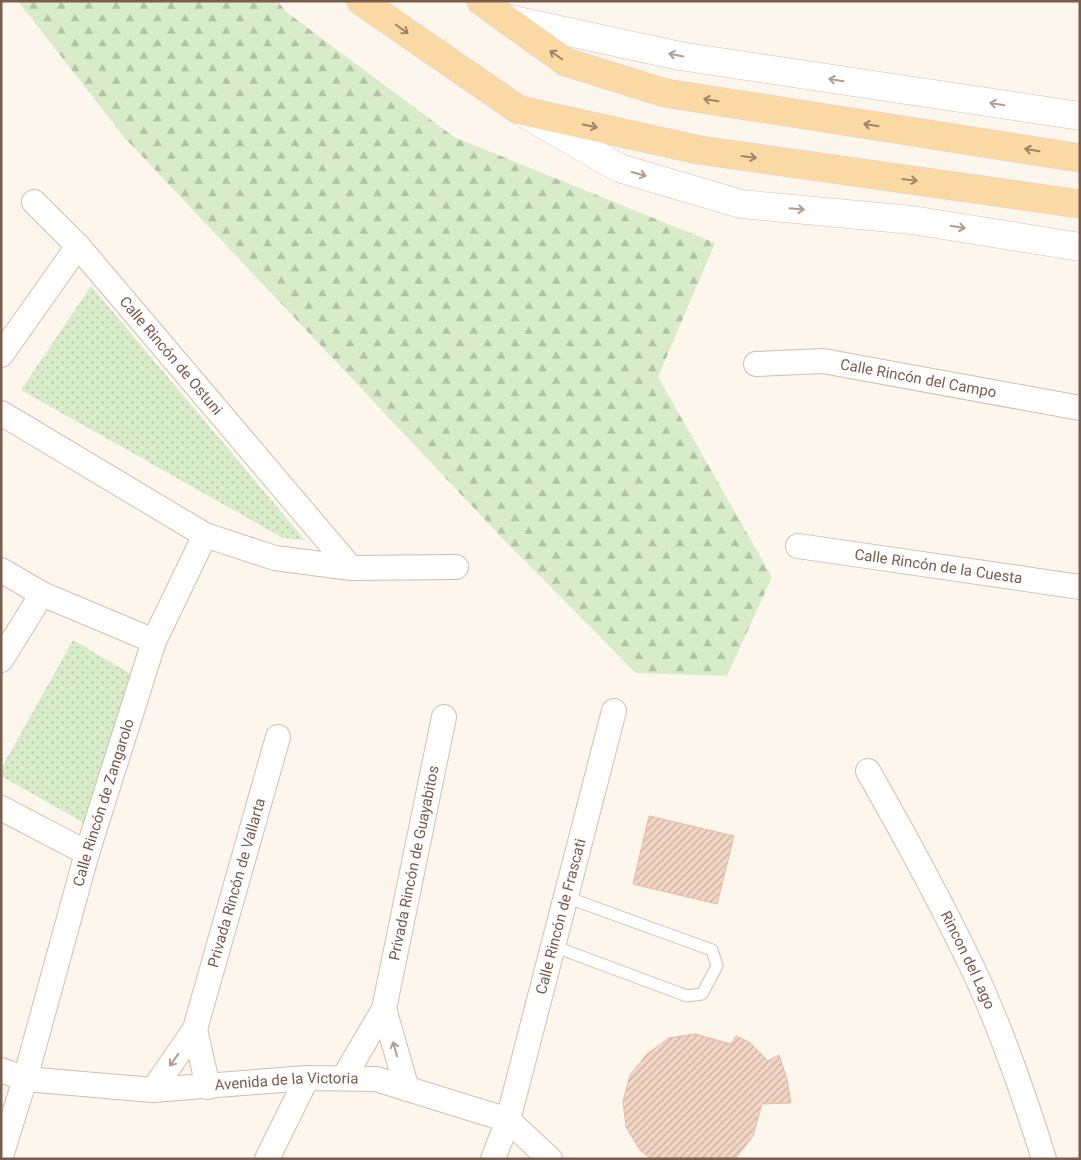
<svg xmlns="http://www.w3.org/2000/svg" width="1081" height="1160" font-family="Roboto,sans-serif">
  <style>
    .grass { fill: url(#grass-dots) }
    .forest { fill: url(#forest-firs) }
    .building { fill: url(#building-hatch); stroke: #e6bba3 }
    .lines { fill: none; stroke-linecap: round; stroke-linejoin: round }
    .service-casing { stroke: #d1beb0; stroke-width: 13 }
    .minor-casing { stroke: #d1beb0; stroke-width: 26 }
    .tertiary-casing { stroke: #d1beb0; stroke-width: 29 }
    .primary-casing { stroke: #dad1cd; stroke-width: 29 }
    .service { stroke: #fff; stroke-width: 11 }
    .minor { stroke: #fff; stroke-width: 24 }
    .tertiary { stroke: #fff; stroke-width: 28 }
    .primary { stroke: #fbd9a5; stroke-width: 28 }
    .oneway { stroke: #a18267 }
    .oneway2 { stroke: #af9d94 }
    .labels { text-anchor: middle; stroke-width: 5; stroke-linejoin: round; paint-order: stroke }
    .street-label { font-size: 15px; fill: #7a5c4d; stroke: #fffaf3 }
  </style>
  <defs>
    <pattern id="grass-dots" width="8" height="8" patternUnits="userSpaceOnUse" patternTransform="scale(1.25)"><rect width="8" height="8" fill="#d8ecc9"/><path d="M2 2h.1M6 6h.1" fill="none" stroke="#b4c2a5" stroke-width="1.8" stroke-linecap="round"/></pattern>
    <pattern id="forest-firs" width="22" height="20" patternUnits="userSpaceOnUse" patternTransform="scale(1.25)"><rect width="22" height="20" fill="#d8ecc9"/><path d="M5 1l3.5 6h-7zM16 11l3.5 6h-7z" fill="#b4c2a5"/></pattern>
    <pattern id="building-hatch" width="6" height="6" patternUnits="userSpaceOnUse" patternTransform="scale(1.25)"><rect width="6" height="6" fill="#f3d5c3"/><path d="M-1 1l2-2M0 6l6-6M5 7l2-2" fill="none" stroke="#cab0a1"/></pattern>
  </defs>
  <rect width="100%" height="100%" fill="#fdf6ec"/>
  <g class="grass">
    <path d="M 91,286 L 305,540 L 283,538 L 21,390 Z"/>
    <path d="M 73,640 L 136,677 L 91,827 L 1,776 L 1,769 Z"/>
  </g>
  <path class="forest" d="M 18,1 L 278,1 L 285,11 L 454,137 L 715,243 L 658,377 L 772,577 L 727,676 L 636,673 L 504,540 L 124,137 Z"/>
  <g class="building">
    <path d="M 649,816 L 734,836 L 717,904 L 633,884 Z"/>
    <path d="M 695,1034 L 731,1044 L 736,1036 L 749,1042 L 768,1061 L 779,1055 L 787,1079 L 791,1103 L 762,1104 L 753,1136 L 735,1159 L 651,1159 L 640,1150 L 626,1127 L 623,1101 L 630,1075 L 647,1054 L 669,1038 Z"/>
  </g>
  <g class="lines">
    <g class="service-casing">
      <path id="service" d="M 553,946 L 687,996 L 702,994 L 717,966 L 712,950 L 566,897"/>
    </g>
    <g class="minor-casing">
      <g id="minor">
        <path id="s1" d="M 34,202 L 78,246 L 351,568"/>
        <path d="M 1,355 L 78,246"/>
        <path id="s2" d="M 756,364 L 823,361 L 1080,408"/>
        <path d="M 1,413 L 205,535 L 275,558 L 351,568 L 456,567"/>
        <path id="s3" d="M 798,546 L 1080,587"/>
        <path d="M 1,570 L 42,594 L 154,641"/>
        <path d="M 1,660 L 42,594"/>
        <path id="s4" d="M 868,771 C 905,836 941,902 973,969 C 1002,1030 1024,1095 1044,1159"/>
        <path d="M 1,808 L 87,853"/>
        <path d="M 384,1009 L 407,1089"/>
        <path d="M 195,1029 L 208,1087"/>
        <path id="s5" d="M 1,1070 L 25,1079 L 153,1090 L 307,1078 L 376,1079 L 508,1120 L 550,1159"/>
        <path id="s6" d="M 344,1077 L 384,1009 L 444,717"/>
        <path id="s7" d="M 153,1090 L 195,1029 L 278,737"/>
        <path id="s8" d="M 1,1156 L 25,1079 L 87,853 L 154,641 L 205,535"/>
        <path d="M 267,1159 L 307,1078"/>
        <path id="s9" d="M 493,1159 L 508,1120 L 614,711"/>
      </g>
    </g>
    <g class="tertiary-casing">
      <g id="tertiary">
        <path d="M 504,18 L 680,56 L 1080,116"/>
        <path d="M 527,115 L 619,168 L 741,204 L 912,220 L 1080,247"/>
      </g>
    </g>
    <g class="primary-casing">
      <g id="primary">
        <path d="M 361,1 L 519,110 L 699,150 L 1080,204"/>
        <path d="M 481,1 L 566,62 L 665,93 L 1080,158"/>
      </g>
    </g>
    <use href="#service" class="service"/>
    <use href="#minor" class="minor"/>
    <use href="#tertiary" class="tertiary"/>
    <use href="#primary" class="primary"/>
  </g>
  <defs><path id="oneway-shaft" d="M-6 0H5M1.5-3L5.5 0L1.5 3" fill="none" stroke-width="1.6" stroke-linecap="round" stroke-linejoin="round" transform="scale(1.25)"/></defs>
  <g class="oneway">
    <use href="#oneway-shaft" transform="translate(402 29) rotate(35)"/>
    <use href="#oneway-shaft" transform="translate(556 55) rotate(-145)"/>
    <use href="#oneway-shaft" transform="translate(711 100) rotate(-171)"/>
    <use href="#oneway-shaft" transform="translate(871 125) rotate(-171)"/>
    <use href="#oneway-shaft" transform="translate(590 126) rotate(12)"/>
    <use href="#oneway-shaft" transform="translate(1032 150) rotate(-171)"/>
    <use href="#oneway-shaft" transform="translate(749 157) rotate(8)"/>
    <use href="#oneway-shaft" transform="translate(910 180) rotate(8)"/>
  </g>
  <g class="oneway2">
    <use href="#oneway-shaft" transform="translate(676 55) rotate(-169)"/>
    <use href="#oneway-shaft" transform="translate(836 80) rotate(-171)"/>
    <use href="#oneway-shaft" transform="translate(997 104) rotate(-171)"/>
    <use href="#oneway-shaft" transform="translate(639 174) rotate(16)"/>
    <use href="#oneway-shaft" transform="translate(797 209) rotate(5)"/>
    <use href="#oneway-shaft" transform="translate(958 227) rotate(9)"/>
    <use href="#oneway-shaft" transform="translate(395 1049) rotate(-106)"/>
    <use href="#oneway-shaft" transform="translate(174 1060) rotate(125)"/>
  </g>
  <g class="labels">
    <g class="street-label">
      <text dy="5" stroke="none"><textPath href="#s1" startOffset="206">Calle Rincón de Ostuni</textPath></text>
      <text dy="5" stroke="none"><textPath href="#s2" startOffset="164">Calle Rincón del Campo</textPath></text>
      <text dy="5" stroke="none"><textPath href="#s3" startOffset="142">Calle Rincón de la Cuesta</textPath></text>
      <text dy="5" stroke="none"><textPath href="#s8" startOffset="368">Calle Rincón de Zangarolo</textPath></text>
      <text dy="5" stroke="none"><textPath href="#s6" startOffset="228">Privada Rincón de Guayabitos</textPath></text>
      <text dy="5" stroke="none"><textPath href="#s7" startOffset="226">Privada Rincón de Vallarta</textPath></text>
      <text dy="5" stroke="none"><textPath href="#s9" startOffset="252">Calle Rincón de Frascati</textPath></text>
      <text dy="5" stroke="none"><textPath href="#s4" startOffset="214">Rincon del Lago</textPath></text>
      <text dy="5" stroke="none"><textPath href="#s5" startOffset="288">Avenida de la Victoria</textPath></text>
    </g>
  </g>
  <rect width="1081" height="1160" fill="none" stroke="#7a5c4d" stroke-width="5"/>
</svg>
